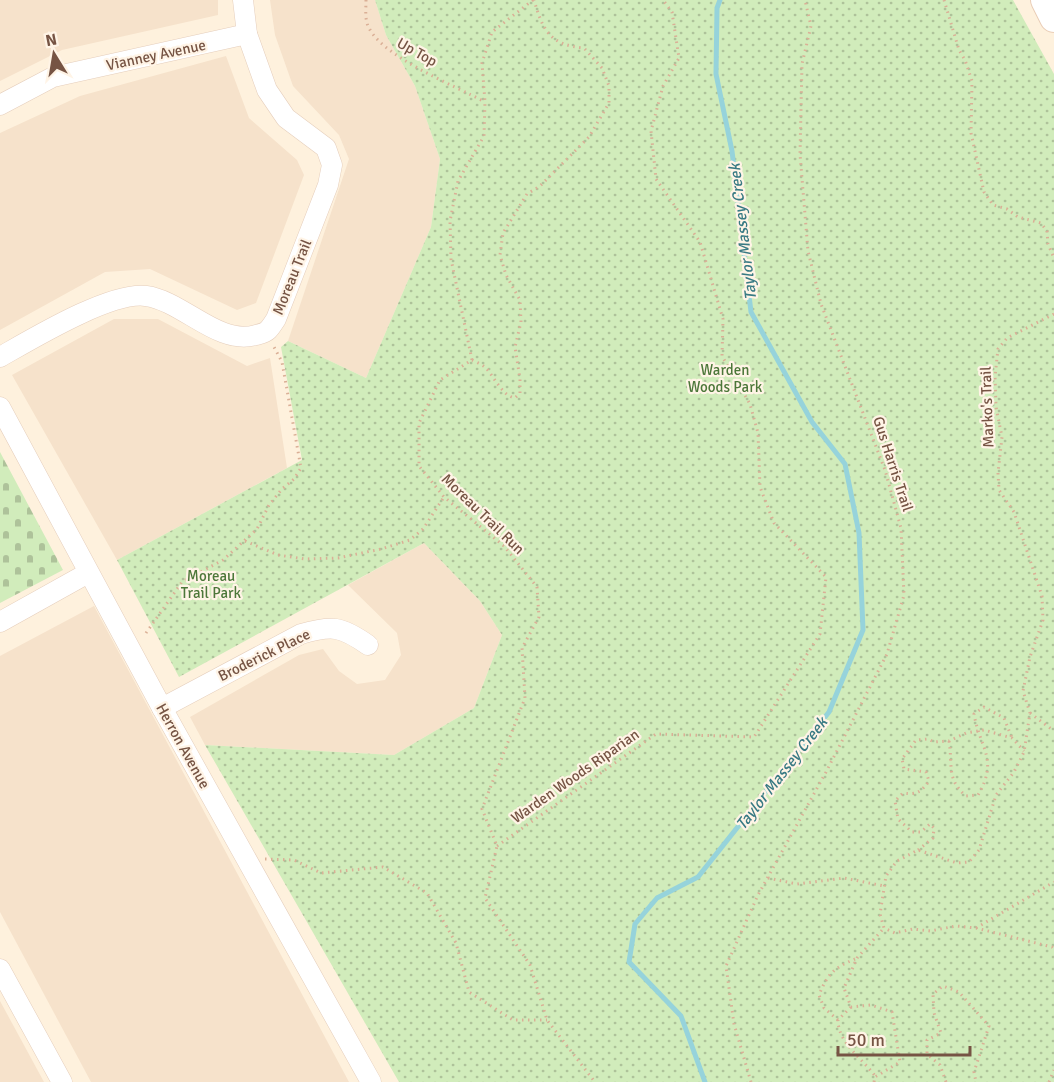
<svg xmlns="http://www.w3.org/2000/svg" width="1054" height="1082" font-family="Signika,sans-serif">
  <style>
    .residential { fill: #f6e2cb }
    .cemetery { fill: url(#cemetery-stones) }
    .park { fill: url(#park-dots) }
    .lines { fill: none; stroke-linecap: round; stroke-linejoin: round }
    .stream { stroke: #96d3db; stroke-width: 5 }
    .minor-casing { stroke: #e5cebc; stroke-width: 21 }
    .secondary-casing { stroke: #eaceb8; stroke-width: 30 }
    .path { stroke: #daaf96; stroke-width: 3; stroke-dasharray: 1.5 4.5; stroke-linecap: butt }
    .minor { stroke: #fff; stroke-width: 20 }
    .secondary { stroke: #fff; stroke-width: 28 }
    .labels { text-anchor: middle; stroke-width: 4.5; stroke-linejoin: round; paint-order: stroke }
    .street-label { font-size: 15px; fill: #765444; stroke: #fff4e6 }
    .park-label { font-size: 15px; fill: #4c7739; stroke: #fff4e6 }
    .water-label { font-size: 16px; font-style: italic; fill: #397a84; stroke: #fff4e6 }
  </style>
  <defs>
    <pattern id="cemetery-stones" width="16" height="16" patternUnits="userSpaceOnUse" patternTransform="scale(1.5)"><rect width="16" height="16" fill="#d1ecbb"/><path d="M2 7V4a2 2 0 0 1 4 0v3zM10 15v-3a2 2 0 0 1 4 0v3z" fill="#aec29a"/></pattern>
    <pattern id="park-dots" width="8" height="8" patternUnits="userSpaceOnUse" patternTransform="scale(1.5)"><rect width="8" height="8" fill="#d1ecbb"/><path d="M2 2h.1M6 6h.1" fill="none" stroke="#aec29a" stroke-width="1.8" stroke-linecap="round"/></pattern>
  </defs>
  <rect width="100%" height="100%" fill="#fef1dd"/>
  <g class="residential">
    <path d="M 0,0 L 218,0 L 218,15 L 62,50 L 0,81 Z"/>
    <path d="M 270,0 L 375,0 L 386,35 L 415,86 L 440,159 L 431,227 L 366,378 L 288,341 L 349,159 L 339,135 L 293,86 L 275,35 Z"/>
    <path d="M 226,56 L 249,118 L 297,160 L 304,175 L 256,303 L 237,310 L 150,269 L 105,272 L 0,330 L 0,133 L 80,96 Z"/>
    <path d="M 114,319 L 158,319 L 247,366 L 270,358 L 287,468 L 117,560 L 12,375 Z"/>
    <path d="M 424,543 L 480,601 L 502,635 L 474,708 L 394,755 L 205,745 L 190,717 L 299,655 L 323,649 L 339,671 L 357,684 L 385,680 L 401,655 L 397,633 L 348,585 Z"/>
    <path d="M 94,606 L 349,1082 L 91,1082 L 0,912 L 0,656 Z"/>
    <path d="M 0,1001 L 44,1082 L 0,1082 Z"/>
  </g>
  <path class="cemetery" d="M 0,452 L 63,570 L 0,603 Z"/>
  <path class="park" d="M 375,0 L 1013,0 L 1054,74 L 1054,1082 L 399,1082 L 205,745 L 394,755 L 474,708 L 502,635 L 480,601 L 424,543 L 179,677 L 117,560 L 302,460 L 281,347 L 288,341 L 366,378 L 431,227 L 440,159 L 415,86 L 386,35 Z"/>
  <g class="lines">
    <path class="stream" d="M 705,1082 L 681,1016 L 629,962 L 635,924 L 657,898 L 698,877 L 829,712 L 863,630 L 859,533 L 845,464 L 812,422 L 751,312 L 732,151 L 716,74 L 717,8 L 720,0"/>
    <g class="minor-casing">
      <g id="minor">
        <path d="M 0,105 L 53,77 L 247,34"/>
        <path d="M 0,357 C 32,339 111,291 146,296 C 183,301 218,346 256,335 C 260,334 265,333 268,330 C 271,327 274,322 276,319 L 328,185 L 332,165 L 326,148 L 286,118 L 267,90 L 247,34 L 243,0"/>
        <path d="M 0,407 L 162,708 L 371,1082"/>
        <path d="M 0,622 L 88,573"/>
        <path d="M 162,708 L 301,634 C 332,625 341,626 368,645"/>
        <path d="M 0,969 L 62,1082"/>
      </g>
    </g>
    <g class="secondary-casing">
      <path id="secondary" d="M 1045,0 L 1054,18"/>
    </g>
    <g class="path">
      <path d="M 366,0 C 366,7 365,16 367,23 C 376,55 456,86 485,102"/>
      <path d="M 533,0 L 492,32 L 482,63 L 485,102 L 484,136 L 458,181 L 450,221 L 451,259 L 472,360 L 440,380 L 419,423 L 419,466 L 444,497 L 504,546 L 537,587 L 539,617 L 522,648 L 525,698 L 482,809 L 497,846 L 485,898 L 530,965 L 547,1020 L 595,1082"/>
      <path d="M 944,0 L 959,50 L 965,60 L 972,81 L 971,133 L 984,192 L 993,205 L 1007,209 L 1018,217 L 1041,223 L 1047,231 L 1048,244 L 1054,258"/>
      <path d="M 1054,314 L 1007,338 L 998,349 L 995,377 L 996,407 L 1002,437 L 998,473 L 999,490 L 1014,512 L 1042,596 L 1043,620 L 1030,657 L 1023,691 L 1030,713 L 1024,752 L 1014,772 L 996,795 L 979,850 L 969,862 L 957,863 L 918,850 L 897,861 L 886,876 L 880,914 L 884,928 L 895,933 L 913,929 L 930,931 L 956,926 L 976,928 L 1052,947 L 1054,949"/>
      <path d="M 472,360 C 476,362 481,364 485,367 C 494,376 502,396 515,398 L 520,393 L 520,379 L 515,347 L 521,322 L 520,300 L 506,275 L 500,255 L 503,233 L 527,194 L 540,186 L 589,137 L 609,103 L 609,86 L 602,68 L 584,48 C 550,45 543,31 534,0"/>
      <path d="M 245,541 L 278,555 L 305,559 L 338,558 L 381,549 L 410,540 L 423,529 L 444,497"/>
      <path d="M 146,633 L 182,582 L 223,560 L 257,529 L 269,505 L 282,489 L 294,479 L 301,468 L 282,362 L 274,347"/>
      <path d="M 1030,713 L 1054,731"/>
      <path d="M 949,741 C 953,765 946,779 966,796 L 978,795 C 999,759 980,749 974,714 L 984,707 L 1004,718 L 1012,738"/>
      <path d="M 497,846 L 656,734 L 754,737 L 820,634 L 826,577 L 774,523 L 760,487 L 758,433 L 750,404 L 722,356 L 723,319 L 700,242 L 656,179 L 651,131 L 663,86 L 679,58 L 672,12 L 663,0"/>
      <path d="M 918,850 L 933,838 L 934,828 L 930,824 L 921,832 L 912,832 L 898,819 L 895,801 L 903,793 C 917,795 921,792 929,781 L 926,772 L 904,769 L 902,759 L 916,740 L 928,739 L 934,742 L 949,741 L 966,733 L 984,730 L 1012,738 L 1024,751"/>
      <path d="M 265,859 L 294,860 L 321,873 L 383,867 L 427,893 L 456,943 L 469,992 L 513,1020 L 547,1020"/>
      <path d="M 768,878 L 797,884 L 844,878 L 884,886"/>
      <path d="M 976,928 L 1054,882"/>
      <path d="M 851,1007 L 838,1020 C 838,1043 863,1059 875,1076"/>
      <path d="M 838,1020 L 824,1008 L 819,995 C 828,973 834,968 855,959"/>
      <path d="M 751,1082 L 734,1024 L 726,966 L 758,895 L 826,772 L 887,654 L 904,595 L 901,528 L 885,470 L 821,304 L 808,251 L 800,154 L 802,64 L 811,26 L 805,0"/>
      <path d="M 874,1082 L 875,1077 L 900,1062 L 892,1012 L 871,1005 L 851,1007 L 844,988 L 857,958 L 884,928"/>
      <path d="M 946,1082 L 940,1065 L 927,1054 L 927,1040 L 941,1033 L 934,1013 L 933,994 L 943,986 L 959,992 L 989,1026 L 974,1072 L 976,1082"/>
      <path d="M 1049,1082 L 1054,1070"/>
    </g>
    <use href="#minor" class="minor"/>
    <use href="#secondary" class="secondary"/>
  </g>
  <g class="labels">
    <g class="street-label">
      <text transform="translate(417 52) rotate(29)" y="5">Up Top</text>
      <text transform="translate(156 55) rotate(-12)" y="5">Vianney Avenue</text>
      <text transform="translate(292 277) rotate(-68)" y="5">Moreau Trail</text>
      <text transform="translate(987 407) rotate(-92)" y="5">Marko's Trail</text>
      <text transform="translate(893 464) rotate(72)" y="5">Gus Harris Trail</text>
      <text transform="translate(483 514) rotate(44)" y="5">Moreau Trail Run</text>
      <text transform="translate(264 655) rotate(-26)" y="5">Broderick Place</text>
      <text transform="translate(183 746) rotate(61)" y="5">Herron Avenue</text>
      <text transform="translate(575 776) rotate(-35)" y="5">Warden Woods Riparian</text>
    </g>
    <g class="park-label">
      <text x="725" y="375">Warden<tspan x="725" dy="17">Woods Park</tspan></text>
      <text x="211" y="581">Moreau<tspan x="211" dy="17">Trail Park</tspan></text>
    </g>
    <g class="water-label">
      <text transform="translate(742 232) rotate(-97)" y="6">Taylor Massey Creek</text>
      <text transform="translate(781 773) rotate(-52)" y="6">Taylor Massey Creek</text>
    </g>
  </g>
  <g transform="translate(54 54) rotate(349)" stroke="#fff4e6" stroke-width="4.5" paint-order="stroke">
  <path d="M0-4.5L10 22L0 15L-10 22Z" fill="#765444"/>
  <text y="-9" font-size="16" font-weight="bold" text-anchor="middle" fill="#765444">N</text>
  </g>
  <path d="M838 1046v9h132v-9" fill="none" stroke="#765444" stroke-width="3"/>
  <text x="847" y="1046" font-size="18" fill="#765444" stroke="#fff4e6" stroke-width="4.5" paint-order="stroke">50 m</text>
</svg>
